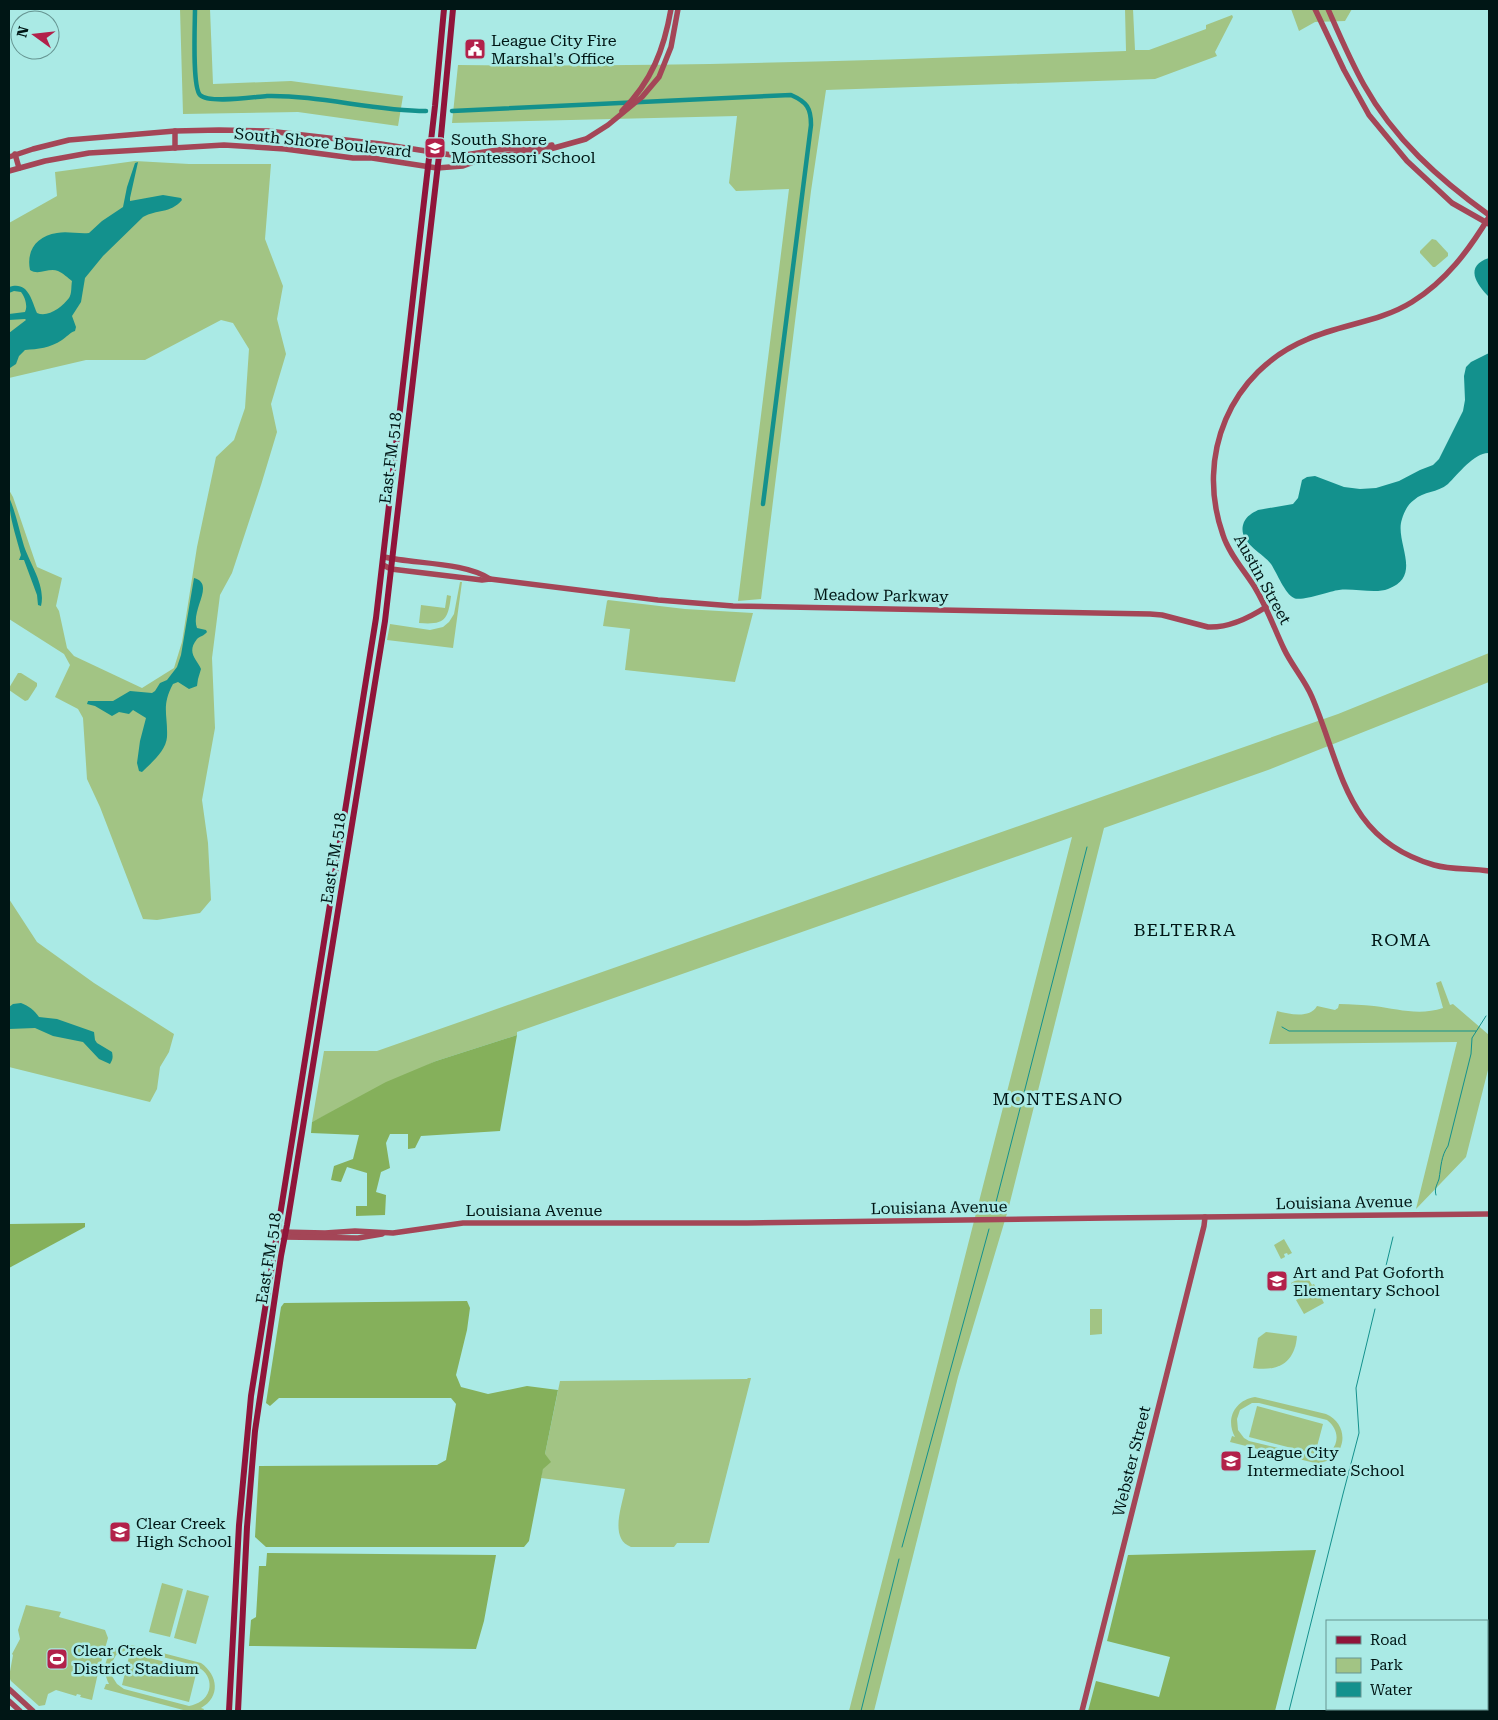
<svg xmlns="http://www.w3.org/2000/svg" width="1498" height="1720" font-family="'Roboto Serif',serif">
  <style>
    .green { fill: #a2c484; fill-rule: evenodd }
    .forest { fill: #85b05b }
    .water { fill: #13918d }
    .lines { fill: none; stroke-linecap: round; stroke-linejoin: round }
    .stream { stroke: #13918d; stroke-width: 1 }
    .canal { stroke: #13918d; stroke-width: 4.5 }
    .secondary { stroke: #a44657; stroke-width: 5.5 }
    .primary { stroke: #90153a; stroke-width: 6 }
    .labels { text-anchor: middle; stroke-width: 5; stroke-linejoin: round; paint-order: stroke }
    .poi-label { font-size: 16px; fill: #001615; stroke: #aaeae5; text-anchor: start }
    .street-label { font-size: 16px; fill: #001615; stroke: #aaeae5 }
    .neighbourhood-label { font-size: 18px; letter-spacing: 1px; fill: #001615; stroke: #aaeae5 }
  </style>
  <rect width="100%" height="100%" fill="#aaeae5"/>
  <g class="green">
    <path d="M 180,9 L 210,9 L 213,84 L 291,81 L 403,96 L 398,126 L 298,112 L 183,114 Z"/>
    <path d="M 1125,9 L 1133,9 L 1135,50 L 1149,50 L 1206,29 L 1206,25 L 1232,15 L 1233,17 L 1215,52 L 1217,56 L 1155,79 L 826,90 L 811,191 L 761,599 L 738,601 L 789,189 L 736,191 L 729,183 L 737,116 L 452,123 L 458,65 C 681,68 904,59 1126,51 Z"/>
    <path d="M 1291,9 L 1352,9 L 1345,21 L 1315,22 L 1299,31 Z"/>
    <path d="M 135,161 L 189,164 L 271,164 L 265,239 L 283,286 L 277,319 L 286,354 L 271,404 L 277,432 L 261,485 L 232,573 L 220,595 L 212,658 L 215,728 L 202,800 L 208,843 L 211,900 L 200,913 L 157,920 L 143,919 L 100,807 L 87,779 L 83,718 L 78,709 L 55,697 L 70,665 L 64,654 L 9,619 L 9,490 L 13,497 L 37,567 L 62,578 L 56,606 L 59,611 L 67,648 L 74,656 L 142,688 L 174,668 L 182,642 L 197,547 L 216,457 L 234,440 L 245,408 L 249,349 L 233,323 L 221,320 L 145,360 L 86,360 L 9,378 L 9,223 L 57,196 L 55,172 Z"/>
    <path d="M 1432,239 L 1436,240 L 1448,253 L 1448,256 L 1435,267 L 1433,267 L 1420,253 L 1420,251 Z"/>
    <path d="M 460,582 L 462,582 L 453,648 L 387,640 L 390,624 L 430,630 L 443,627 L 449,622 L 454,614 Z"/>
    <path d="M 447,595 L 451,596 C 448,620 445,625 419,623 L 421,605 L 445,608 Z"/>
    <path d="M 608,600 L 685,609 L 753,613 L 735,682 L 625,670 L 630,629 L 603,626 L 607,601 Z"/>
    <path d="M 1489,653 L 1489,682 L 1268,770 L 1104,828 L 1008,1210 L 958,1377 L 874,1711 L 849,1711 L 1072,837 L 517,1032 L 517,1035 L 436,1061 L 312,1122 L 324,1051 L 377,1051 L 1338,714 Z"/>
    <path d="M 18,673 L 21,673 L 37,683 L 37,686 L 28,700 L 25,701 L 9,690 L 9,688 Z"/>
    <path d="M 9,899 L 37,942 L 94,983 L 174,1034 L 169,1052 L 160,1067 L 157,1089 L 150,1102 L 9,1067 Z"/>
    <path d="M 1441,981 L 1450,1005 L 1453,1004 L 1489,1035 L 1489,1066 L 1466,1157 L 1416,1209 L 1457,1042 L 1269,1044 L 1277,1011 C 1289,1014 1310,1019 1317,1006 L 1335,1010 L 1338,1008 L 1339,1004 C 1351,1004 1363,1005 1374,1006 C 1398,1009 1419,1016 1443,1008 L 1436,983 Z"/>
    <path d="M 1284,1239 L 1292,1253 L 1288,1255 L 1287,1253 L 1284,1254 L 1285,1257 L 1281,1259 L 1274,1245 Z"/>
    <path d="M 1306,1275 L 1312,1285 L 1314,1284 L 1324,1303 L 1304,1314 L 1296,1300 L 1300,1298 L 1291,1283 Z"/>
    <path d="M 1090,1309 L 1102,1309 L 1102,1334 L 1090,1335 Z"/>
    <path d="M 1266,1332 L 1297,1336 C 1295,1362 1279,1372 1253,1368 L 1258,1338 Z"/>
    <path d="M 748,1378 L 751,1378 L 709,1543 L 677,1543 L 674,1547 L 631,1547 C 609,1539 622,1506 625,1489 L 541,1478 L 545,1454 L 560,1381 L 747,1379 Z"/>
    <path d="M 1255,1397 L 1326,1414 C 1353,1426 1345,1463 1315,1463 L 1230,1442 L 1232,1436 L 1235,1437 C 1225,1419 1235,1400 1255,1397 ZM 1252,1403 L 1259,1403 L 1327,1420 C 1344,1433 1337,1455 1317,1457 L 1249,1441 L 1244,1438 L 1238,1430 L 1237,1419 L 1240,1410 Z"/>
    <path d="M 1257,1406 L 1323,1424 L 1315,1454 L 1249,1437 Z"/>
    <path d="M 162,1583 L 183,1589 L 170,1637 L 149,1632 Z"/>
    <path d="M 187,1590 L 209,1596 L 196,1644 L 174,1638 Z"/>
    <path d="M 26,1605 L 61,1612 L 59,1617 L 105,1630 L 108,1638 L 98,1673 L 92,1700 L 80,1697 L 81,1695 L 77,1694 L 76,1696 L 56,1690 L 48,1694 L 45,1705 L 39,1706 L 11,1681 L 9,1677 L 13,1655 L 12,1654 L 20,1639 L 18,1630 Z"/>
    <path d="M 121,1645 L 132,1645 L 201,1663 C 218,1675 221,1697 201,1708 L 204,1709 L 203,1711 L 187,1711 L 104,1689 L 106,1684 L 109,1684 C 101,1669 105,1653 121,1645 ZM 126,1650 L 134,1650 C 148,1654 193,1663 201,1669 C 208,1674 211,1682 209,1690 C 206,1700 198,1704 189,1706 L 124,1689 L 117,1684 L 110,1673 L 111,1664 L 116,1655 Z"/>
    <path d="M 130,1653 L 197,1670 L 189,1702 L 122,1685 Z"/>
  </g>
  <g class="forest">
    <path d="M 517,1035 L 500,1131 L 421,1136 L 415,1148 L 408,1149 L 408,1134 L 390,1134 L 386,1143 L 390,1168 L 381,1172 L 376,1192 L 386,1195 L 385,1215 L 356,1216 L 356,1206 L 367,1206 L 367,1173 L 347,1167 L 341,1182 L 331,1180 L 334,1166 L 353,1159 L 359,1135 L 311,1133 L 312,1122 L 386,1082 L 436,1061 Z"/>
    <path d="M 85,1223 L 85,1227 L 9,1268 L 9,1224 Z"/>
    <path d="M 467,1301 L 470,1308 L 467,1330 L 456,1375 L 461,1387 L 488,1394 L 527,1386 L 558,1390 L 545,1454 L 551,1462 L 543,1469 L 529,1541 L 524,1547 L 266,1547 L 255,1537 L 259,1466 L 437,1465 L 446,1460 L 456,1404 L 451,1398 L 279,1398 L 270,1406 L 266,1403 L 281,1307 L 284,1303 Z"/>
    <path d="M 1316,1550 L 1275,1711 L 1088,1711 L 1096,1681 L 1159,1697 L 1170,1657 L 1107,1641 L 1128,1555 Z"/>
    <path d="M 267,1553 L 496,1555 L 484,1621 L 476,1649 L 249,1646 L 251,1620 L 256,1617 L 259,1566 L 266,1566 Z"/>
  </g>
  <g class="water">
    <path d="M 138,162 L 130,198 L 130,201 L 163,195 L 181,198 L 182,200 C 170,214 157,209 143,217 L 103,256 L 85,278 L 81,302 L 72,316 L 76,327 L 75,331 C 69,333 67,337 62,340 C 50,348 38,349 25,350 L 19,356 L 16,364 L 10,368 L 9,365 L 9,333 L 26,320 L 25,319 L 9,320 L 9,314 L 25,312 C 28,306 25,297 21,292 L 14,291 L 9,293 L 9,287 C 28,281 31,299 37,313 C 48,318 62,307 69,298 C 72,294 71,286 72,281 C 68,278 63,273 58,271 C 49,267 39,276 30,270 C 26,250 37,236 57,233 C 67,231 78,234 89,233 L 102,221 L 123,207 L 127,187 L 135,163 Z"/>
    <path d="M 1489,258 L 1489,297 C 1476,284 1464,266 1489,258 Z"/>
    <path d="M 1489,353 L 1489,453 C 1475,452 1458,474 1448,484 C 1437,493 1424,491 1414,500 C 1408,504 1404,512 1402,519 C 1394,542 1424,576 1388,589 C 1376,594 1353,588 1339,590 C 1329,591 1302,602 1294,598 C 1285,594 1277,573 1271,564 C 1262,552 1236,542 1244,522 C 1247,516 1252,513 1258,510 L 1293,504 L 1298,498 L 1302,480 L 1307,477 L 1315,476 L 1344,487 L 1360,489 L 1376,488 L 1399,481 L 1420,470 L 1433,465 L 1439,459 L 1463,411 L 1465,400 L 1464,376 L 1466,367 L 1471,362 Z"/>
    <path d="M 9,497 C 16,513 19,530 24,546 C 30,564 46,586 41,606 L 38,605 L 37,595 L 24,560 L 19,560 L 21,555 C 16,536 9,517 9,497 Z"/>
    <path d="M 194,578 C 216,584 190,610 197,628 L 206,630 L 207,632 C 204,636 200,636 197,639 C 186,653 197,659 201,669 L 198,679 L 197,686 L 189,689 L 178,682 L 173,684 C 161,706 168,715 167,737 C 166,751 151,763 142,772 L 139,771 L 137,763 L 140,741 L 146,718 L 133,710 L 129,714 L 119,712 L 112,716 L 95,706 L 87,704 L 88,701 L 113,701 L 130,691 L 152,693 L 155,691 L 160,683 L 167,680 L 177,667 L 181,655 Z"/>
    <path d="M 21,1003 C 29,1006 34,1010 39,1017 L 57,1019 L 94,1032 L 95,1040 L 97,1043 L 112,1052 C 113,1057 113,1059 110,1064 L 99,1059 L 83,1042 L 53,1036 L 35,1028 L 9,1029 L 9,1007 L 13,1004 Z"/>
  </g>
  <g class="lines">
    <g class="stream">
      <path d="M 1282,1027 L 1289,1031 L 1476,1031"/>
      <path d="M 1436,1195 C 1434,1189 1437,1185 1439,1179 C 1441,1167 1441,1156 1448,1146 L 1471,1054 L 1472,1038 L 1486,1016"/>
      <path d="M 994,1210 L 1087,847"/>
      <path d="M 1384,1274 L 1393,1237"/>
      <path d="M 902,1547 L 989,1229"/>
      <path d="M 861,1711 L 899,1559"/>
      <path d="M 1289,1711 L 1343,1494 L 1359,1433 L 1356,1388 L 1375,1309"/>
    </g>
    <g class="canal">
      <path d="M 195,9 C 195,23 192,87 200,95 C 209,104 253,97 267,96 C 320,95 373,111 426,111"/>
      <path d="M 452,111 L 791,95 C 807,102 811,108 811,125 L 763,504"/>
    </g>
    <g class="secondary">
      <path d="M 1315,9 L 1344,70 L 1369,115 L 1407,161 L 1452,203 L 1489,224"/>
      <path d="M 1328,9 C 1339,34 1350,60 1364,85 C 1394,139 1439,179 1489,215"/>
      <path d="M 622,111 C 652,81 664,49 671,9"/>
      <path d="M 175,131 L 175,148"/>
      <path d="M 15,154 L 19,168"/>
      <path d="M 9,157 L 33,149 L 69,140 L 175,131 L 219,130 L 268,131 L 381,144 L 458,156 L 504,149 L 538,148 L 552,145"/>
      <path d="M 9,171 L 45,161 L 89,153 L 224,145 L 285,149 L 353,158 L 372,158 L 437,168 L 463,166 L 487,157 L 543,151 L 586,139 L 608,125 L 642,97 L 659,77 L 671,47 L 678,9"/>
      <path d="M 1489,217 C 1469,250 1446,281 1412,302 C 1380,322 1342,324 1308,339 C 1230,371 1195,456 1223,535 C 1229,554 1244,570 1254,586 C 1267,607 1274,628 1284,649 C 1292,666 1305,680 1312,697 C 1343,770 1345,839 1434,865 C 1452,870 1471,868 1489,871"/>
      <path d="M 384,557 C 414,564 465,562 490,579"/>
      <path d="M 383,565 L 391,569 L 482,580 L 490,579 L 658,600 L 733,606 L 1150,614 L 1162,615 L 1208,627 C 1229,628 1249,618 1266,607"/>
      <path d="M 282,1232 L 325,1233 L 355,1231 L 393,1233 L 463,1223 L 747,1223 L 1107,1218 L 1489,1214"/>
      <path d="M 282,1237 L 358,1238 L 382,1234"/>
      <path d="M 1487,1686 L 1489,1686"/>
      <path d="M 9,1689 L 33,1711"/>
      <path d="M 9,1701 L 20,1711"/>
      <path d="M 1082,1711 L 1204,1226 L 1205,1217"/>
      <path d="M 1366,1711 L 1379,1709"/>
    </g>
    <g class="primary">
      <path d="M 229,1711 L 239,1525 L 251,1396 L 376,618 L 435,106 L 444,9"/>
      <path d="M 238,1711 L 247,1527 L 255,1431 L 281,1256 L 287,1225 L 385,621 L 440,147 L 453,9"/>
    </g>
  </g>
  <defs>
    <g id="civic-square" transform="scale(1.125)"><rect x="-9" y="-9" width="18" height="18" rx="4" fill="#b2214a" stroke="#aaeae5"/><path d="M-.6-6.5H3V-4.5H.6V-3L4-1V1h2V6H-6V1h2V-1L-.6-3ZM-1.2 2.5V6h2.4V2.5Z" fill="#fff"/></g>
    <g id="school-square" transform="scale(1.125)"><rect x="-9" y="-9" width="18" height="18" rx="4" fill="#b2214a" stroke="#aaeae5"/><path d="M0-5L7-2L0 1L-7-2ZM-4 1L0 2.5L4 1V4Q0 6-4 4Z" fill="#fff"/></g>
    <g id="stadium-square" transform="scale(1.125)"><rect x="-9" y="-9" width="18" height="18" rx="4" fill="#b2214a" stroke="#aaeae5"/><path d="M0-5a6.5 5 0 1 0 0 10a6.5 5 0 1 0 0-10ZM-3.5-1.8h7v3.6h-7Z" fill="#fff"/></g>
  </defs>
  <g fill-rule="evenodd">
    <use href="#civic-square" x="475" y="49"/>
    <use href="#school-square" x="435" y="148"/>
    <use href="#school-square" x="1277" y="1281"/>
    <use href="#school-square" x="1231" y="1461"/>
    <use href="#school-square" x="120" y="1532"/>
    <use href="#stadium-square" x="57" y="1659"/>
  </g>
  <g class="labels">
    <g class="poi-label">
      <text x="491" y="46">League City Fire<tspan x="491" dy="18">Marshal's Office</tspan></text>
      <text x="451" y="145">South Shore<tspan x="451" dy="18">Montessori School</tspan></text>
      <text x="1293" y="1278">Art and Pat Goforth<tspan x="1293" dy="18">Elementary School</tspan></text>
      <text x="1247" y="1458">League City<tspan x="1247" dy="18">Intermediate School</tspan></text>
      <text x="136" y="1529">Clear Creek<tspan x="136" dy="18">High School</tspan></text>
      <text x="73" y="1656">Clear Creek<tspan x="73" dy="18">District Stadium</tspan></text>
    </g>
    <g class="street-label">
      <text transform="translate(323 142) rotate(6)" y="6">South Shore Boulevard</text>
      <text transform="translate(390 458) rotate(-83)" y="6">East FM 518</text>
      <text transform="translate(1263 579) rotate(61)" y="6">Austin Street</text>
      <text transform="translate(881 595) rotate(1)" y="6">Meadow Parkway</text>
      <text transform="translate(333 858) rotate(-81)" y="6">East FM 518</text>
      <text transform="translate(1344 1202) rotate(-1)" y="6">Louisiana Avenue</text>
      <text transform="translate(939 1207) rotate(-1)" y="6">Louisiana Avenue</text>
      <text x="534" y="1216">Louisiana Avenue</text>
      <text transform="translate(268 1258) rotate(-81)" y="6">East FM 518</text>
      <text transform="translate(1131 1461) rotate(-76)" y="6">Webster Street</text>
    </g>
    <g class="neighbourhood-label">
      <text x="1185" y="936">BELTERRA</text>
      <text x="1401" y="946">ROMA</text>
      <text x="1058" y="1105">MONTESANO</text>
    </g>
  </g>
  <rect width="1498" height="1720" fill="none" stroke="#001615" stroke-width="20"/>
  <rect x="1326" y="1620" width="162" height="90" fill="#aaeae5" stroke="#669592"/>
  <rect x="1336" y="1636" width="25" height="8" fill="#90153a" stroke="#669592"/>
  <text x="1370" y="1645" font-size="15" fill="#001615">Road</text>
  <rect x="1336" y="1658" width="25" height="15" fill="#a2c484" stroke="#669592"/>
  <text x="1370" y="1670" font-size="15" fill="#001615">Park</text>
  <rect x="1336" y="1682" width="25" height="15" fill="#13918d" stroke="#669592"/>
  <text x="1370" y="1695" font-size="15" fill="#001615">Water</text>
  <g transform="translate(35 35) rotate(285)"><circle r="24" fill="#aaeae5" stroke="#669592"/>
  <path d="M0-4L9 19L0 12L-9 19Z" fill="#b2214a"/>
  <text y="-8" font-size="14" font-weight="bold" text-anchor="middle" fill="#001615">N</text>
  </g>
</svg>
